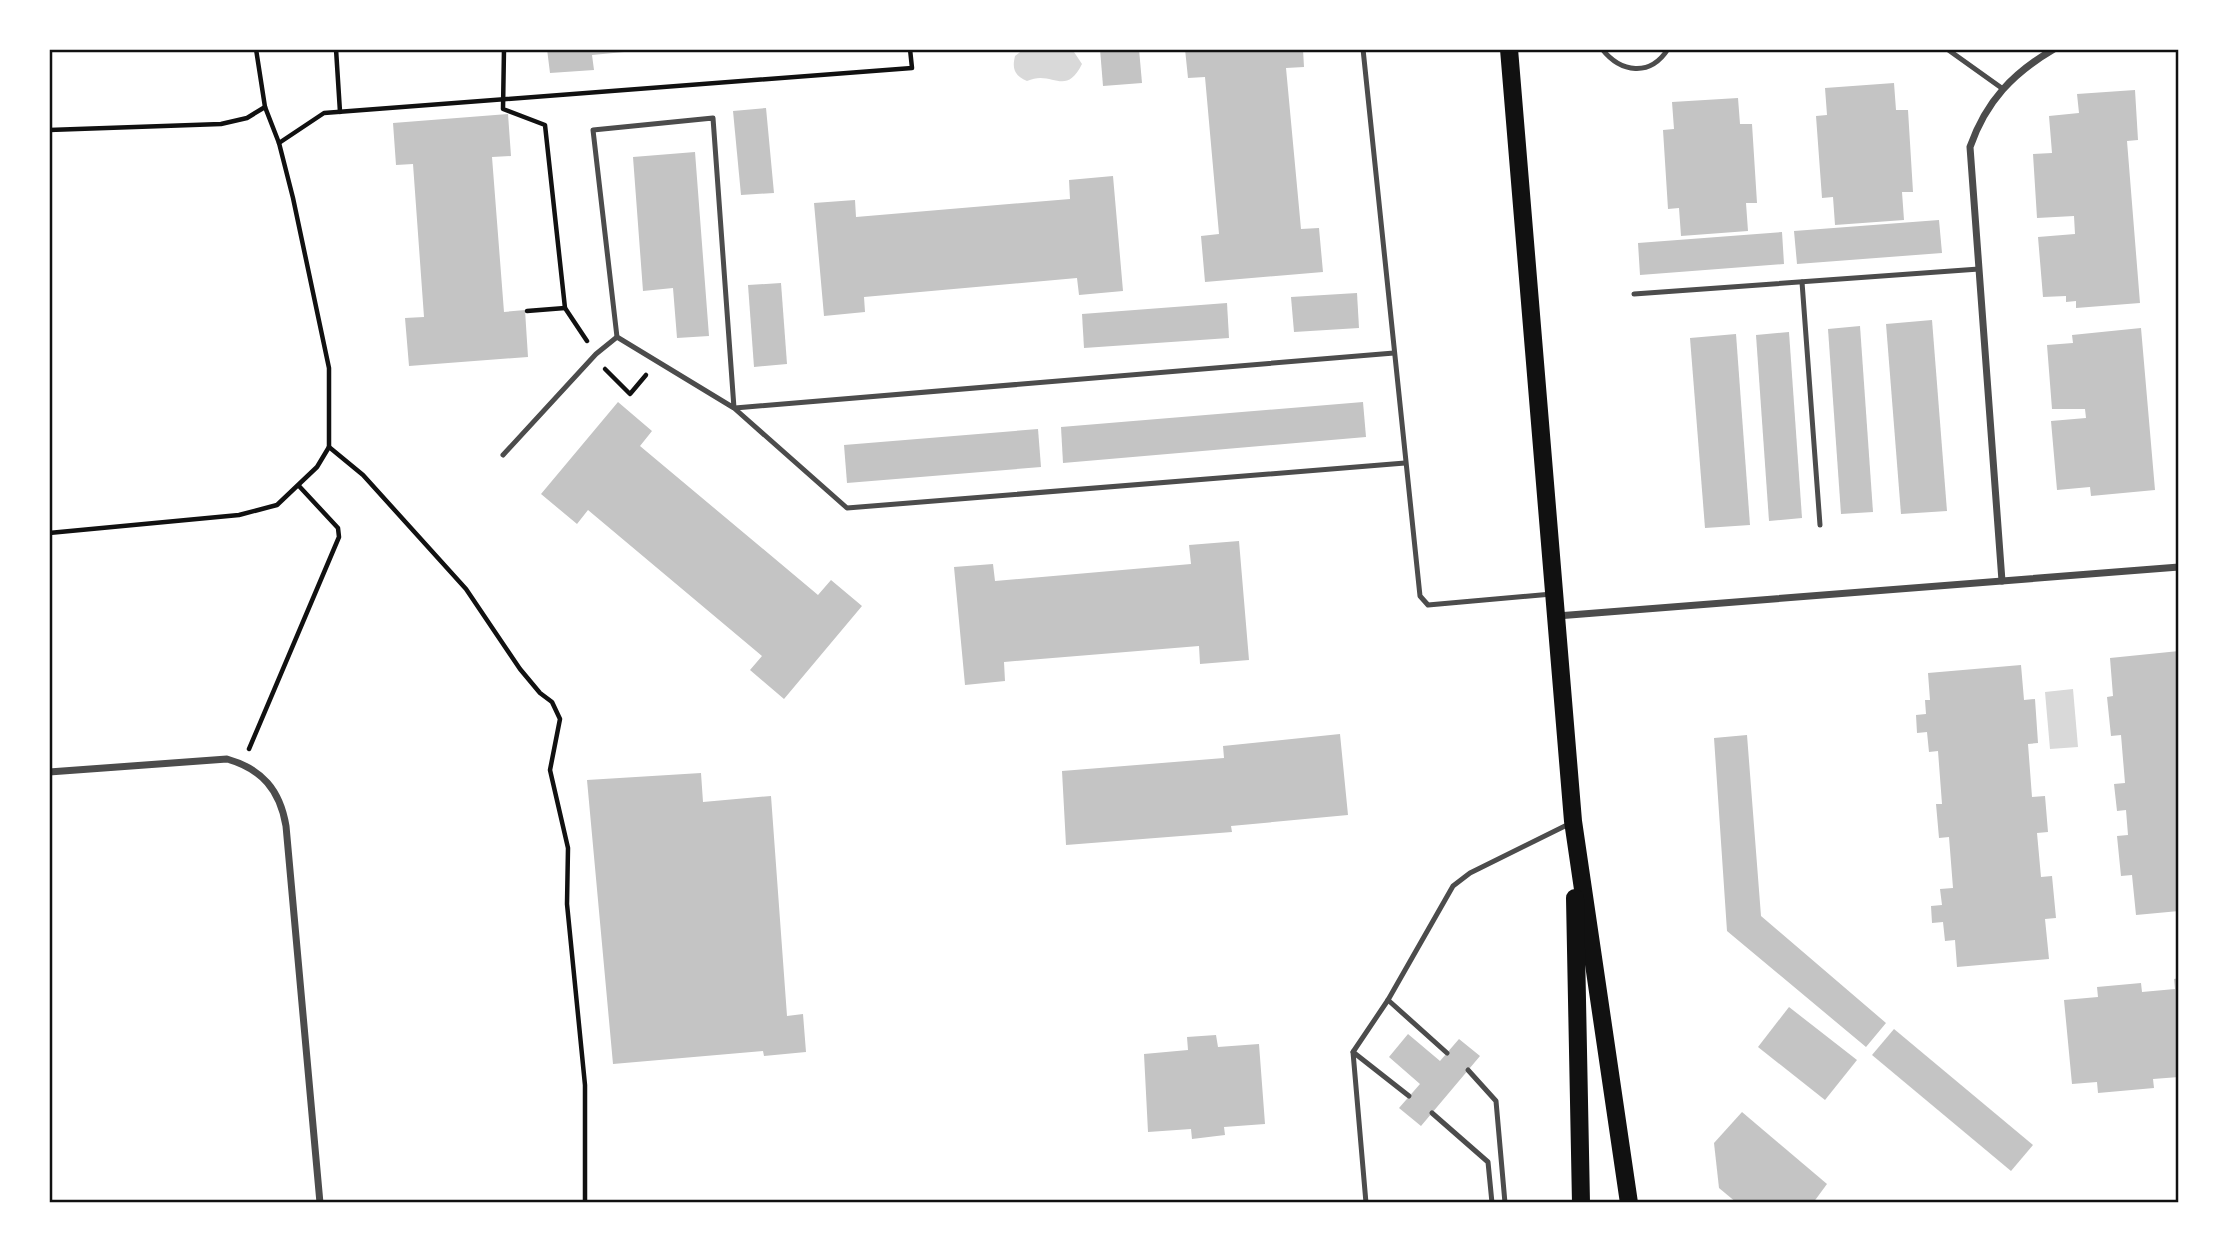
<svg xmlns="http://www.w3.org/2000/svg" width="2228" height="1252" font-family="Ubuntu,sans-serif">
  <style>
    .water { fill: #d9d9d9 }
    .building { fill: #c4c4c4 }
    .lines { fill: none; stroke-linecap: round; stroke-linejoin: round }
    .path { stroke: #111; stroke-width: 4.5 }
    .service { stroke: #4c4c4c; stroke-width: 5 }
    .minor { stroke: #4c4c4c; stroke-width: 7 }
    .primary { stroke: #111; stroke-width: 18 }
    .neatline { fill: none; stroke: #111; stroke-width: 2.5 }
  </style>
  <rect width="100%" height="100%" fill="#fff"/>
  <g class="water">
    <path d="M 1024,49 L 1072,49 L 1082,64 C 1065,98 1052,69 1027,81 C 1014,75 1012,69 1015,56 Z"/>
    <path d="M 2073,689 L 2078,747 L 2050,749 L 2045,692 Z"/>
  </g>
  <g class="building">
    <path d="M 547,49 L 635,49 L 635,51 L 592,55 L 594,70 L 550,73 Z"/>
    <path d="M 1100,49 L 1139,49 L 1142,83 L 1103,86 Z"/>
    <path d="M 1185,49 L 1303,49 L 1304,67 L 1286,68 L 1301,229 L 1319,228 L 1323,272 L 1205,282 L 1201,236 L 1219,234 L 1205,77 L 1188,78 Z"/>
    <path d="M 1894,83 L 1896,110 L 1908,110 L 1913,192 L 1902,192 L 1904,220 L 1835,225 L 1833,197 L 1822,198 L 1816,116 L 1827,115 L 1825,88 Z"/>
    <path d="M 2135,90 L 2138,140 L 2127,141 L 2140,303 L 2076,308 L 2076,301 L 2066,302 L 2066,296 L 2043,297 L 2038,237 L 2075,234 L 2074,216 L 2037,218 L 2033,154 L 2052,153 L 2049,116 L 2079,113 L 2077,94 Z"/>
    <path d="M 1738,98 L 1740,124 L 1752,124 L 1757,203 L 1746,203 L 1748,231 L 1681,236 L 1679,208 L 1668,209 L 1663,130 L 1674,129 L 1672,102 Z"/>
    <path d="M 766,108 L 774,193 L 741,195 L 733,111 Z"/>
    <path d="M 508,114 L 511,156 L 492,157 L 504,312 L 525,310 L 528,357 L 409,366 L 405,318 L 424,317 L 413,164 L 396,165 L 393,123 Z"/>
    <path d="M 695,152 L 709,336 L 677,338 L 673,288 L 643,291 L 633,157 Z"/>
    <path d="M 1113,176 L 1123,291 L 1079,295 L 1077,278 L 864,297 L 865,312 L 824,316 L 814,203 L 855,200 L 856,217 L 1070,199 L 1069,180 Z"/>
    <path d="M 1939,220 L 1942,253 L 1797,264 L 1794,231 Z"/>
    <path d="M 1782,232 L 1784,264 L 1640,275 L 1638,243 Z"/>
    <path d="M 781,283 L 787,364 L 754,367 L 748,285 Z"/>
    <path d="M 1357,293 L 1359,328 L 1294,332 L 1291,297 Z"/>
    <path d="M 1227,303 L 1229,338 L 1084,348 L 1082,314 Z"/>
    <path d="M 1932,320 L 1947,511 L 1901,514 L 1886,324 Z"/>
    <path d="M 1860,326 L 1873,512 L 1841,514 L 1828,329 Z"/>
    <path d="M 2141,328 L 2155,490 L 2091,496 L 2090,487 L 2057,490 L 2051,421 L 2086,418 L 2085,409 L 2052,409 L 2047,345 L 2073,343 L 2072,335 Z"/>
    <path d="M 1789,332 L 1802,518 L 1769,521 L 1756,335 Z"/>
    <path d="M 1736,334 L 1750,525 L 1705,528 L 1690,338 Z"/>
    <path d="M 618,402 L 652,431 L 640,446 L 818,595 L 831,580 L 862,606 L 784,699 L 750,670 L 762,656 L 588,510 L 577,524 L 541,494 Z"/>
    <path d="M 1363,402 L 1366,437 L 1063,463 L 1061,427 Z"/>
    <path d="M 1038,429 L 1041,467 L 847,483 L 844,445 Z"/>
    <path d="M 1239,541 L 1249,660 L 1200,664 L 1199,646 L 1004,662 L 1005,681 L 965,685 L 954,567 L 993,564 L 995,581 L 1191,564 L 1189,545 Z"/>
    <path d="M 2179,651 L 2179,911 L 2136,915 L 2132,875 L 2121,876 L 2117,836 L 2128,835 L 2126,810 L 2117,811 L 2114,784 L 2125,783 L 2121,735 L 2111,736 L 2107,697 L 2113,696 L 2110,658 Z"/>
    <path d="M 2021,665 L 2024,700 L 2035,699 L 2038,743 L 2028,744 L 2032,797 L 2045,796 L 2048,832 L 2037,833 L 2041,877 L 2052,876 L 2056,918 L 2045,919 L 2049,959 L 1957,967 L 1955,940 L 1945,941 L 1943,922 L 1932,923 L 1931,906 L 1942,905 L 1940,889 L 1953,888 L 1949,837 L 1939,838 L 1936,804 L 1942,804 L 1938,751 L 1929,752 L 1927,732 L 1917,733 L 1916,715 L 1926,714 L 1925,700 L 1930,700 L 1928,673 Z"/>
    <path d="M 1340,734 L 1348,815 L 1231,826 L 1232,832 L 1066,845 L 1062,771 L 1224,758 L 1223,746 Z"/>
    <path d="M 1747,735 L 1761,916 L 1886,1023 L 1866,1047 L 1727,931 L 1714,738 Z"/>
    <path d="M 701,773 L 703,802 L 771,796 L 787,1016 L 803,1014 L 806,1052 L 764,1056 L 763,1051 L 613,1064 L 587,780 Z"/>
    <path d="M 2179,978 L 2179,1077 L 2153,1079 L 2154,1088 L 2098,1093 L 2097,1082 L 2072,1084 L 2064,1000 L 2098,997 L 2097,987 L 2141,983 L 2142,992 L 2175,989 L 2174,979 Z"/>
    <path d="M 1789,1007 L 1857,1060 L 1825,1100 L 1758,1047 Z"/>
    <path d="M 1894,1029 L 2033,1145 L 2011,1171 L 1872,1055 Z"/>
    <path d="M 1408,1034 L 1440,1061 L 1459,1039 L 1480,1056 L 1421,1126 L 1399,1108 L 1420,1084 L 1389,1057 Z"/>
    <path d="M 1216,1035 L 1218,1047 L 1259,1044 L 1265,1124 L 1224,1127 L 1225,1135 L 1192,1139 L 1191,1129 L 1148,1132 L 1144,1054 L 1188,1050 L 1187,1037 Z"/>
    <path d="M 1742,1112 L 1827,1184 L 1813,1203 L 1737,1203 L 1719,1188 L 1714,1143 Z"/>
  </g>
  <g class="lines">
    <g class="path">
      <path d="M 336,49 L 340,112"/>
      <path d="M 504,49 L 503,109 L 545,125 L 565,308 L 587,341"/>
      <path d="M 49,130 L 221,124 L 247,118 L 265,107"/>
      <path d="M 279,143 L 324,113 L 912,68 L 910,49"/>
      <path d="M 527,311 L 565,308"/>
      <path d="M 605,369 L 630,394 L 646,375"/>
      <path d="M 329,447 L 363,475 L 466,589 L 520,669 L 540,693 L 552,702 L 560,719 L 550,770 L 568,848 L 567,904 L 585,1085 L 585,1203"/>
      <path d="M 49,533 L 239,515 L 277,505 L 317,467 L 329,447 L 329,368 L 293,198 L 279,143 L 265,107 L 256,49"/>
      <path d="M 249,749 L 339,537 L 338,528 L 299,486"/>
    </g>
    <g class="service">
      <path d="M 1363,49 L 1420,596 L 1428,605 L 1552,594"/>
      <path d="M 1602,49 C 1621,73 1650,77 1668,49"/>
      <path d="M 1947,49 L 2003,89"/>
      <path d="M 1802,282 L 1820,525"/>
      <path d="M 1634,294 L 1979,269"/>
      <path d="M 734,408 L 713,118 L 593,130 L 617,337 L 734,408 L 847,508 L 1405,463"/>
      <path d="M 735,408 L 1394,353"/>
      <path d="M 503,455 L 596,354 L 617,337"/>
      <path d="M 1388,1000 L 1447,1053"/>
      <path d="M 1353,1052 L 1409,1096"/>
      <path d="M 1468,1070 L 1496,1101 L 1505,1203"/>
      <path d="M 1432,1113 L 1488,1162 L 1492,1203"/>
      <path d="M 1366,1203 L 1353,1052 L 1388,1000 L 1453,886 L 1470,873 L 1571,823"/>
    </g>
    <g class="minor">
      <path d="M 2002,581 L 1970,147 C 1986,101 2013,73 2054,49"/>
      <path d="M 1557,616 L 2179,567"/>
      <path d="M 49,772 L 227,759 C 262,769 280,790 286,826 L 320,1203"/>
    </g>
    <g class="primary">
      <path d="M 1509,49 L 1573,821 L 1629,1203"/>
      <path d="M 1575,898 L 1581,1203"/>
    </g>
  </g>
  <rect width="2228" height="1252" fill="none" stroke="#ffffff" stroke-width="102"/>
  <rect x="51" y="51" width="2126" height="1150" class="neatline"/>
</svg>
